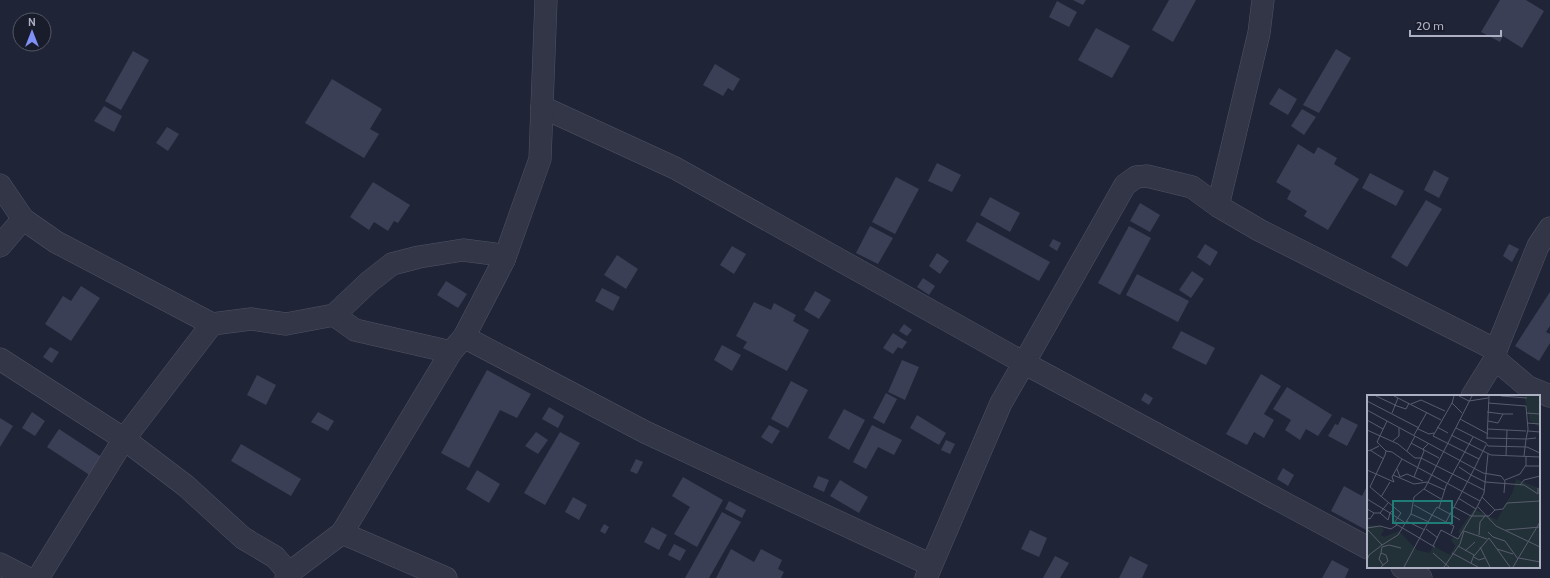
<svg xmlns="http://www.w3.org/2000/svg" width="1550" height="578" font-family="Cabin,sans-serif">
  <style>
    .building { fill: #3b3f56 }
    .lines { fill: none; stroke-linecap: round; stroke-linejoin: round }
    .minor-casing { stroke: #505364; stroke-width: 23 }
    .minor { stroke: #333646; stroke-width: 22 }
    .inset-road { fill: none; stroke: #585c6e; stroke-width: 1 }
    .view { fill: #1f7c76; fill-opacity: 0.15; stroke: #1f7c76; stroke-width: 2 }
    .inset-edge { fill: none; stroke: #adb0c3; stroke-width: 2 }
  </style>
  <rect width="100%" height="100%" fill="#1f2436"/>
  <g class="building">
    <path d="M 1073,0 L 1086,0 L 1083,5 Z"/>
    <path d="M 1169,0 L 1196,0 L 1173,42 L 1152,30 Z"/>
    <path d="M 1500,0 L 1526,0 L 1544,11 L 1522,48 L 1503,36 L 1500,42 L 1481,32 Z"/>
    <path d="M 1057,1 L 1077,12 L 1069,27 L 1049,17 Z"/>
    <path d="M 1096,28 L 1130,46 L 1112,78 L 1078,60 Z"/>
    <path d="M 1336,49 L 1351,58 L 1319,113 L 1303,105 Z"/>
    <path d="M 133,51 L 149,60 L 121,110 L 105,101 Z"/>
    <path d="M 715,64 L 740,79 L 733,91 L 728,88 L 723,96 L 703,85 Z"/>
    <path d="M 332,79 L 382,109 L 370,129 L 379,134 L 364,158 L 305,123 Z"/>
    <path d="M 1279,88 L 1297,99 L 1288,115 L 1269,104 Z"/>
    <path d="M 104,106 L 122,116 L 114,132 L 94,121 Z"/>
    <path d="M 1302,109 L 1316,117 L 1304,135 L 1291,126 Z"/>
    <path d="M 167,127 L 179,134 L 168,151 L 156,143 Z"/>
    <path d="M 1298,144 L 1314,154 L 1318,147 L 1337,158 L 1334,164 L 1359,179 L 1328,230 L 1304,216 L 1307,211 L 1287,199 L 1291,191 L 1276,182 Z"/>
    <path d="M 937,163 L 961,175 L 952,192 L 928,181 Z"/>
    <path d="M 1434,170 L 1449,178 L 1439,198 L 1424,190 Z"/>
    <path d="M 1370,173 L 1404,191 L 1396,206 L 1362,188 Z"/>
    <path d="M 896,177 L 919,189 L 895,234 L 872,222 Z"/>
    <path d="M 373,182 L 410,205 L 398,223 L 394,221 L 388,231 L 374,222 L 369,230 L 350,217 Z"/>
    <path d="M 990,197 L 1020,213 L 1010,232 L 980,215 Z"/>
    <path d="M 1426,200 L 1442,209 L 1407,267 L 1391,257 Z"/>
    <path d="M 1140,203 L 1160,215 L 1150,232 L 1130,221 Z"/>
    <path d="M 977,222 L 1050,262 L 1039,281 L 966,241 Z"/>
    <path d="M 870,226 L 893,238 L 878,264 L 856,253 Z"/>
    <path d="M 1129,226 L 1151,238 L 1120,295 L 1098,283 Z"/>
    <path d="M 1053,239 L 1061,243 L 1057,251 L 1049,246 Z"/>
    <path d="M 1205,244 L 1218,252 L 1210,266 L 1197,257 Z"/>
    <path d="M 1509,244 L 1519,249 L 1512,262 L 1503,256 Z"/>
    <path d="M 732,246 L 746,254 L 734,274 L 720,265 Z"/>
    <path d="M 937,253 L 949,261 L 940,274 L 929,266 Z"/>
    <path d="M 617,255 L 638,269 L 626,289 L 604,275 Z"/>
    <path d="M 1192,271 L 1204,279 L 1191,298 L 1179,290 Z"/>
    <path d="M 1137,274 L 1189,301 L 1178,322 L 1126,295 Z"/>
    <path d="M 923,278 L 935,286 L 929,295 L 917,287 Z"/>
    <path d="M 446,281 L 467,294 L 458,308 L 437,295 Z"/>
    <path d="M 81,286 L 100,298 L 71,341 L 45,324 L 63,296 L 71,301 Z"/>
    <path d="M 602,288 L 620,297 L 613,311 L 595,301 Z"/>
    <path d="M 815,291 L 831,300 L 819,319 L 804,310 Z"/>
    <path d="M 1550,292 L 1550,326 L 1546,332 L 1550,334 L 1550,343 L 1539,361 L 1515,346 Z"/>
    <path d="M 754,302 L 771,310 L 774,303 L 796,315 L 793,321 L 809,330 L 787,371 L 743,348 L 747,342 L 736,336 Z"/>
    <path d="M 904,324 L 912,330 L 907,336 L 899,331 Z"/>
    <path d="M 1181,331 L 1215,348 L 1206,365 L 1172,348 Z"/>
    <path d="M 893,333 L 907,342 L 902,349 L 898,347 L 893,354 L 883,348 Z"/>
    <path d="M 722,345 L 741,355 L 732,371 L 714,360 Z"/>
    <path d="M 50,347 L 59,352 L 52,363 L 43,357 Z"/>
    <path d="M 902,360 L 919,367 L 905,400 L 888,392 Z"/>
    <path d="M 487,370 L 531,394 L 517,418 L 500,410 L 469,468 L 441,453 Z"/>
    <path d="M 1261,374 L 1281,386 L 1264,414 L 1274,420 L 1264,438 L 1254,432 L 1247,445 L 1226,434 Z"/>
    <path d="M 257,375 L 276,385 L 266,405 L 247,395 Z"/>
    <path d="M 791,381 L 808,390 L 788,428 L 771,419 Z"/>
    <path d="M 1287,387 L 1332,415 L 1318,436 L 1306,429 L 1300,440 L 1285,430 L 1291,420 L 1273,409 Z"/>
    <path d="M 886,393 L 897,399 L 884,424 L 873,418 Z"/>
    <path d="M 1145,393 L 1153,398 L 1149,405 L 1141,400 Z"/>
    <path d="M 549,407 L 564,416 L 558,428 L 542,419 Z"/>
    <path d="M 844,409 L 865,420 L 849,450 L 828,438 Z"/>
    <path d="M 32,412 L 45,421 L 35,436 L 22,428 Z"/>
    <path d="M 318,412 L 334,421 L 328,431 L 311,422 Z"/>
    <path d="M 917,415 L 946,433 L 939,445 L 910,428 Z"/>
    <path d="M 1342,417 L 1358,425 L 1347,446 L 1328,436 L 1335,424 L 1338,425 Z"/>
    <path d="M 0,418 L 13,426 L 0,447 Z"/>
    <path d="M 769,425 L 780,431 L 772,444 L 761,437 Z"/>
    <path d="M 872,425 L 902,440 L 894,455 L 878,447 L 866,469 L 853,462 Z"/>
    <path d="M 59,429 L 103,458 L 91,476 L 47,447 Z"/>
    <path d="M 536,432 L 548,440 L 538,454 L 525,446 Z"/>
    <path d="M 560,432 L 580,443 L 545,505 L 524,493 Z"/>
    <path d="M 946,440 L 955,444 L 950,454 L 941,450 Z"/>
    <path d="M 241,444 L 301,479 L 291,496 L 231,461 Z"/>
    <path d="M 636,459 L 643,462 L 637,474 L 630,471 Z"/>
    <path d="M 1283,468 L 1294,475 L 1288,486 L 1277,479 Z"/>
    <path d="M 477,470 L 500,484 L 489,503 L 466,489 Z"/>
    <path d="M 818,476 L 829,480 L 824,492 L 813,487 Z"/>
    <path d="M 683,477 L 723,500 L 697,547 L 674,534 L 690,507 L 672,496 Z"/>
    <path d="M 840,480 L 868,497 L 859,513 L 830,496 Z"/>
    <path d="M 1368,484 L 1368,531 L 1331,511 L 1344,486 L 1362,496 Z"/>
    <path d="M 573,497 L 587,505 L 579,520 L 565,512 Z"/>
    <path d="M 729,501 L 746,510 L 742,518 L 725,509 Z"/>
    <path d="M 722,512 L 741,522 L 709,578 L 685,578 Z"/>
    <path d="M 604,524 L 609,527 L 605,534 L 600,531 Z"/>
    <path d="M 652,527 L 667,535 L 659,550 L 644,542 Z"/>
    <path d="M 1030,530 L 1047,538 L 1039,557 L 1021,549 Z"/>
    <path d="M 674,544 L 686,550 L 680,561 L 668,555 Z"/>
    <path d="M 731,549 L 754,562 L 761,549 L 782,560 L 778,569 L 784,572 L 781,578 L 716,578 Z"/>
    <path d="M 1055,556 L 1069,563 L 1060,578 L 1043,578 Z"/>
    <path d="M 1130,556 L 1148,565 L 1142,578 L 1119,578 Z"/>
    <path d="M 1332,560 L 1349,569 L 1345,578 L 1322,578 Z"/>
  </g>
  <g class="lines">
    <g class="minor-casing">
      <g id="minor">
        <path d="M 542,107 L 675,168 L 1024,363 L 1125,185 L 1136,177 L 1147,176 L 1192,187 L 1218,206 L 1259,230 L 1496,350"/>
        <path d="M 0,185 L 23,219 L 56,242 L 212,324 L 124,439 L 38,578"/>
        <path d="M 1218,206 L 1259,33 L 1263,0"/>
        <path d="M 0,246 L 23,219"/>
        <path d="M 334,315 L 355,330 L 451,352"/>
        <path d="M 212,324 L 251,319 L 286,324 L 334,315 L 369,282 L 392,264 L 419,257 L 463,250 L 494,254 L 504,260"/>
        <path d="M 464,337 L 645,432 L 931,565"/>
        <path d="M 0,359 L 124,439 L 186,486 L 243,538 L 275,557 L 289,573"/>
        <path d="M 1495,359 L 1496,350 L 1538,246 L 1550,228"/>
        <path d="M 1472,396 L 1495,359 L 1528,387 L 1550,396"/>
        <path d="M 342,533 L 446,578"/>
        <path d="M 0,564 L 27,578"/>
        <path d="M 1402,567 L 1421,578"/>
        <path d="M 286,578 L 289,573 L 342,533 L 451,352 L 464,337 L 504,260 L 540,159 L 546,0"/>
        <path d="M 926,578 L 1001,403 L 1024,363 L 1368,548"/>
      </g>
    </g>
    <use href="#minor" class="minor"/>
  </g>
  <g transform="translate(1367 395)">
    <rect width="173" height="173" fill="#1f2436"/>
    <path d="M 157,1 L 173,1 L 173,33 L 163,26 ZM 149,84 L 172,93 L 173,172 L 0,172 L 0,130 L 13,131 L 17,135 L 14,140 L 17,142 L 32,136 L 50,155 L 63,158 L 66,151 L 83,160 L 88,151 L 84,145 L 86,142 L 92,143 L 94,139 L 91,137 L 107,114 L 130,125 L 146,96 Z" fill="#223138"/>
    <path class="inset-road" d="M 9,1 L 28,10M 87,1 L 85,8 L 95,18M 92,1 L 102,6 L 121,3M 134,1 L 160,3M 31,3 L 74,25M 0,6 L 52,33M 85,8 L 66,41 L 112,64M 44,9 L 54,5 L 78,16M 27,10 L 39,14 L 42,8M 0,15 L 20,26 L 10,47 L 19,56 L 18,60 L 3,92 L 34,118 L 27,128 L 66,151M 120,17 L 136,19M 25,18 L 31,3 L 27,1M 159,18 L 173,19M 93,24 L 121,39M 0,25 L 16,34M 20,26 L 116,78 L 134,81 L 138,86 L 137,98M 121,26 L 131,28 L 136,19 L 146,19M 160,28 L 173,29M 70,32 L 81,38M 89,33 L 119,48 L 121,51 L 160,52 L 173,58M 51,34 L 62,39 L 67,38M 121,34 L 159,36M 0,35 L 31,49 L 48,63 L 54,63 L 117,95M 161,36 L 173,37M 47,40 L 60,17M 84,40 L 124,60 L 173,62M 120,43 L 159,44 L 161,34 L 159,11 L 121,8M 120,44 L 122,1M 26,46 L 32,41 L 32,33M 44,48 L 72,63M 119,50 L 104,80 L 118,87 L 157,90 L 171,99 L 171,93M 0,54 L 2,56 L 12,51M 3,55 L 17,64M 40,56 L 48,41M 139,61 L 140,35M 157,61 L 159,44 L 169,43M 159,61 L 159,71 L 173,71M 35,64 L 113,106 L 109,114 L 91,103M 30,74 L 33,82 L 40,79 L 56,86M 0,75 L 27,87 L 25,82 L 35,64 L 25,57 L 19,56M 26,80 L 47,89 L 60,87 L 78,95M 47,82 L 57,56 L 56,54 L 62,48M 138,85 L 153,79 L 159,70M 153,90 L 157,85 L 173,81M 57,94 L 74,104M 14,102 L 23,87M 115,102 L 128,115M 0,104 L 23,118 L 21,125 L 13,118 L 7,118M 113,106 L 117,98 L 121,59M 47,110 L 65,120 L 70,112 L 83,119M 87,112 L 104,80 L 92,72M 111,112 L 129,131 L 173,152M 72,113 L 79,91 L 106,42M 0,114 L 7,118 L 3,124 L 0,123M 27,114 L 23,118 L 37,127M 13,118 L 21,108M 44,119 L 62,127M 83,119 L 87,112 L 104,121 L 122,121 L 128,115 L 136,114 L 140,108 L 173,106M 39,126 L 58,135M 0,133 L 13,131 L 24,134 L 30,130M 0,134 L 15,150 L 2,160 L 0,165M 59,134 L 71,143M 139,135 L 173,132M 121,137 L 126,142 L 138,146 L 151,164M 84,139 L 87,131 L 79,127 L 83,119 L 93,125M 112,140 L 113,127 L 118,121M 122,143 L 130,154 L 146,159M 15,150 L 31,140 L 44,119 L 47,102 L 58,93 L 105,1M 91,151 L 107,160 L 104,168M 68,152 L 66,151 L 74,135 L 91,144 L 109,114M 113,152 L 123,172M 130,154 L 143,172M 98,156 L 108,147M 14,158 L 12,164 L 16,170M 66,158 L 82,172M 85,158 L 111,172M 107,161 L 122,143M 107,162 L 112,165 L 118,163M 152,163 L 173,167M 14,172 L 21,166 L 19,160 L 14,158 L 15,152 L 22,150 L 34,153M 37,172 L 65,120 L 79,127M 77,172 L 93,149 L 97,136 L 120,144M 146,172 L 173,127"/>
    <path class="view" d="M 26,106 L 85,106 L 85,128 L 26,128 Z"/>
    <rect width="173" height="173" class="inset-edge"/>
  </g>
  <g transform="translate(32 32)"><circle r="19" fill="#191c2b" stroke="#545768"/>
  <path d="M0-3L7 15L0 10L-7 15Z" fill="#7f90f6"/>
  <text y="-6" font-size="11" font-weight="bold" text-anchor="middle" fill="#adb0c3">N</text>
  </g>
  <path d="M1410 30v6h91v-6" fill="none" stroke="#adb0c3" stroke-width="2"/>
  <text x="1416" y="30" font-size="12" fill="#adb0c3" stroke="#191c2b" stroke-width="3" paint-order="stroke">20 m</text>
</svg>
